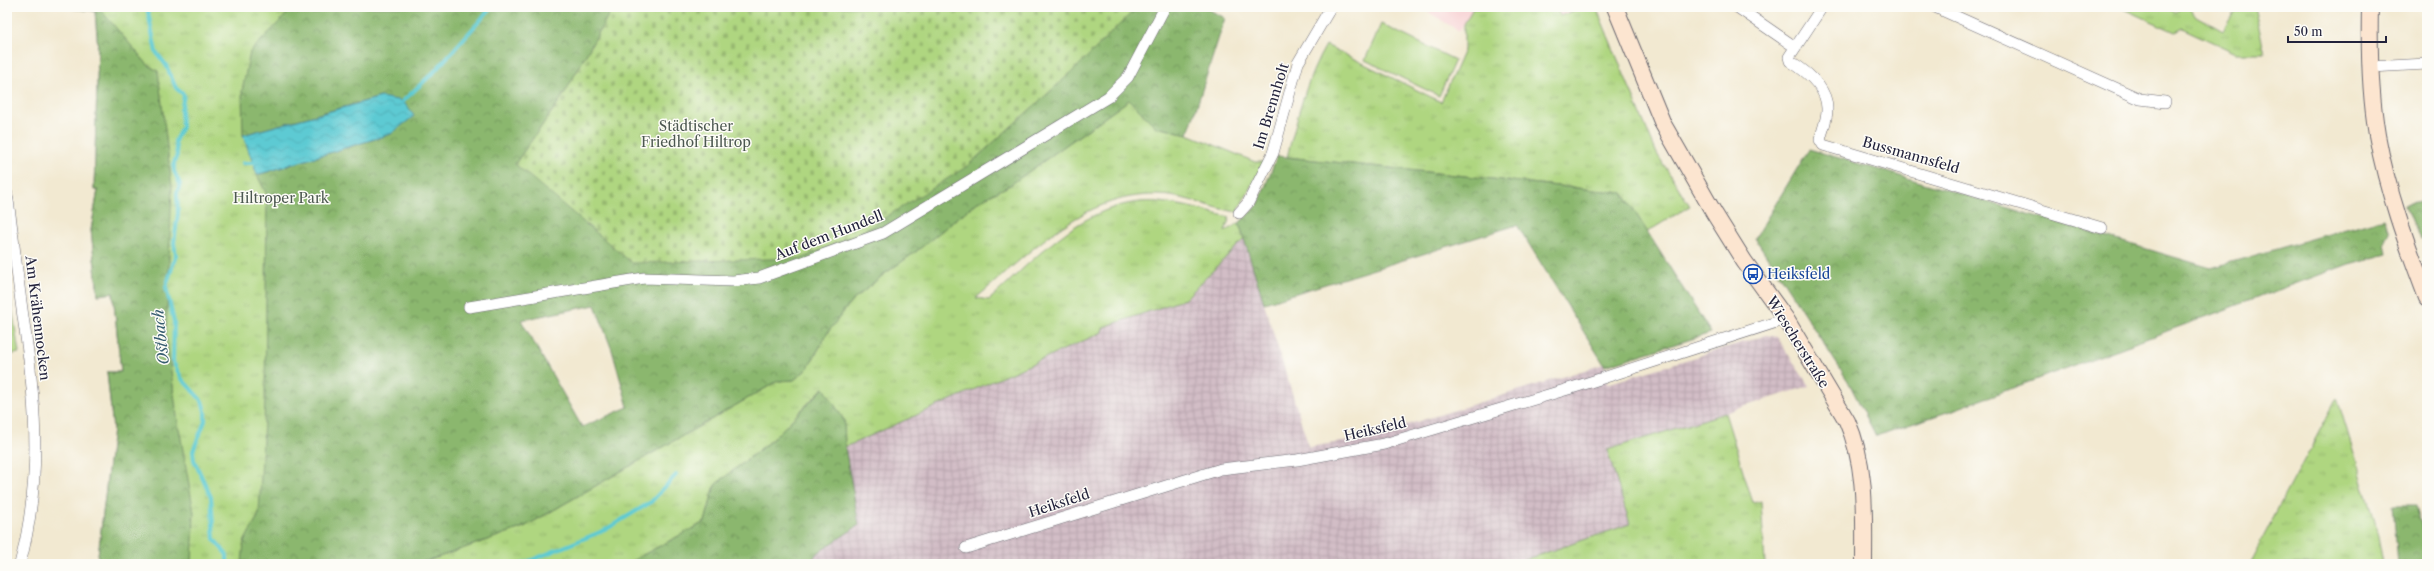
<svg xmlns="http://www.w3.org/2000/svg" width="2434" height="571" font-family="'Libre Caslon Text',serif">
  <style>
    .built { fill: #f7cfd2 }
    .industrial { fill: url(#industrial-grid) }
    .grass { fill: url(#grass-tufts); stroke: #687c5e }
    .forest { fill: url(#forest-crowns); stroke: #566c54; fill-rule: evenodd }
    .cemetery { fill: url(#cemetery-stones); stroke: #687c5e }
    .pitch { fill: #afd680; stroke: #687c5e }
    .water { fill: url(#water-waves); stroke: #407687 }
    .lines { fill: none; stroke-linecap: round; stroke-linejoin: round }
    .stream { stroke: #5dcad3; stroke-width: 4 }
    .street-casing { stroke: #6b6870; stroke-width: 12 }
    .secondary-casing { stroke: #6b6870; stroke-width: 18 }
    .street { stroke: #fff; stroke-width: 11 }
    .secondary { stroke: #fce5d0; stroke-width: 16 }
    .labels { text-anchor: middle; stroke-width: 3; stroke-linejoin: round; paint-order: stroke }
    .street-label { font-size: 14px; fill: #22223b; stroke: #fdfcf7 }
    .park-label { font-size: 14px; fill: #4c5850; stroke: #fdfcf7 }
    .transit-label { font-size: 14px; fill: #164399; stroke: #fdfcf7; text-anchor: start }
    .water-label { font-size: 15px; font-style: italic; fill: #375d70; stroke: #fdfcf7 }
  </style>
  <defs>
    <pattern id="industrial-grid" width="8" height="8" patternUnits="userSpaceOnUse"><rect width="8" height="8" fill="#d2bdc6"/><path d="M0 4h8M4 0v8" fill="none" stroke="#b4a2ab"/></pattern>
    <pattern id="grass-tufts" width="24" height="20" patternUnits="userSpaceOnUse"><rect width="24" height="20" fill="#afd680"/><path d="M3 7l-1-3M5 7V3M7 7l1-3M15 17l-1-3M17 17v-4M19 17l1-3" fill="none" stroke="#96b770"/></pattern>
    <pattern id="forest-crowns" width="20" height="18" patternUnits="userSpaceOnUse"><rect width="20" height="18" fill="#8bb76e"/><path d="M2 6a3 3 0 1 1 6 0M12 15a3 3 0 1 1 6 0" fill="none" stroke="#71945c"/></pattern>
    <pattern id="cemetery-stones" width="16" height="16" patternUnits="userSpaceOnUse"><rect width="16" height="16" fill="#afd680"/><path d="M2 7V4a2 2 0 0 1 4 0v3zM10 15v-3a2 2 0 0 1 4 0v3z" fill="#96b770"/></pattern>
    <pattern id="water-waves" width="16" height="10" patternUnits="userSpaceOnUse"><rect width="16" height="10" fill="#5dcad3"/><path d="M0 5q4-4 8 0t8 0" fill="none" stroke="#51adb6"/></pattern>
  </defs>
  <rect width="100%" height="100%" fill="#fdfcf7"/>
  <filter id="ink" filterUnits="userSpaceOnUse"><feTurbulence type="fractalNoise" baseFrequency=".025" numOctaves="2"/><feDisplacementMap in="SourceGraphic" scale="8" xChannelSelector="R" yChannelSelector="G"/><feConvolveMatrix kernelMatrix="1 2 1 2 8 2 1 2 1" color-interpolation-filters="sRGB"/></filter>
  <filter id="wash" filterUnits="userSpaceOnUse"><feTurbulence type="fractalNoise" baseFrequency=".012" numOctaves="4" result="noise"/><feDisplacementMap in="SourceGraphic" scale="16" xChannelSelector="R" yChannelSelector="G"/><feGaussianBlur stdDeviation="0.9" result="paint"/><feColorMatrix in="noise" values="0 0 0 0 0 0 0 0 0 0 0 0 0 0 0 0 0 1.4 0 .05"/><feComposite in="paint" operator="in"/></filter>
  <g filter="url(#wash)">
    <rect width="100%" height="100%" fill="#f2e9d1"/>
    <path class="built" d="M 1420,7 L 1583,7 L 1560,16 L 1474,8 L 1459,31 Z"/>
    <path class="industrial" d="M 1244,239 L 1309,447 L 1361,439 L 1604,364 L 1607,384 L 1767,335 L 1777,337 L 1809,386 L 1607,450 L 1631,524 L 1513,564 L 810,564 L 816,554 L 859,525 L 845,447 L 1101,333 L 1103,327 L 1185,299 Z"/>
    <g class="grass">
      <path d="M 59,7 L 289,7 L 314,14 L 332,7 L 393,564 L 97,564 L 113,429 L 107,372 L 121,372 L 113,293 L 98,295 L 91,230 L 98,190 L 94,190 L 98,48 L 95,11 Z"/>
      <path d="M 1583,7 L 1596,7 L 1657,154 L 1690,206 L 1647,232 L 1623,193 L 1287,157 C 1297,119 1306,79 1326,45 L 1441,102 L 1464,50 L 1464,24 L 1473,8 L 1558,11 L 1560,16 Z"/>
      <path d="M 2120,7 L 2161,7 L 2176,13 L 2181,7 L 2190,7 L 2196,16 L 2223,31 L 2237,7 L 2254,7 L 2265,53 L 2236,53 L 2182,28 L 2175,32 Z"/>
      <path d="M 1129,100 L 1156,127 L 1188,134 L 1255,162 L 1264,162 L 1237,212 C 1210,208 1184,195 1157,195 C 1083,193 1029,254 976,298 L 989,300 C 1036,258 1089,196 1159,202 C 1183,204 1207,212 1230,217 L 1225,231 L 1239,223 L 1244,239 L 1185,299 L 1104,327 L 1101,333 L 845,447 L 844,420 L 823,388 L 773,439 L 715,485 L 705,522 L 626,564 L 419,564 L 524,527 L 778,381 L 794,380 L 808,368 L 828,332 L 851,302 L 883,275 L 918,250 L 976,203 L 1010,185 Z"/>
      <path d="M 11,301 L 19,353 L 7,355 L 7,302 Z"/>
      <path d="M 2337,398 L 2375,521 L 2383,564 L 2249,564 Z"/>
      <path d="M 1725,413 L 1753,503 L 1761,501 L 1765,564 L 1513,564 L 1630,524 L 1607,450 Z"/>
    </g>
    <g class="forest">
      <path d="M 59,7 L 98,7 L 148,65 L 158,71 L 172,187 L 166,334 L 177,416 L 194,513 L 192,564 L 97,564 L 113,429 L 107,372 L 121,372 L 113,293 L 98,295 L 91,230 L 98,190 L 94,190 L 98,48 L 95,11 Z"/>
      <path d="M 273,7 L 289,7 L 314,14 L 332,7 L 613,7 L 563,96 L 515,164 L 966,167 L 1075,69 L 1137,7 L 1204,7 L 1225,18 L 1188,134 L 1156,127 L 1129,100 L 1010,185 L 976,203 L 918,250 L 883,275 L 851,302 L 828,332 L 808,368 L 794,380 L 778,381 L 524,527 L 419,564 L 242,564 L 244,542 L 259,514 L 265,401 L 267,195 L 257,175 L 391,134 L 381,97 L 243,135 L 242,91 L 250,52 L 287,14 ZM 595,305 L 612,350 L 628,407 L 582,427 L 521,320 Z"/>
      <path d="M 1809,149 L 2211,268 L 2384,218 L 2390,232 L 2385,243 L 2387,254 L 2349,264 L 1953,410 L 1876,436 L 1848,381 L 1755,238 Z"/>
      <path d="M 1277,156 L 1623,193 L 1711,333 L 1605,366 L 1517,225 L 1264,303 L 1239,223 L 1258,205 Z"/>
      <path d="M 2427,201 L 2427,237 L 2422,239 L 2412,223 L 2405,205 Z"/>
      <path d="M 824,388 L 844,420 L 845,447 L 859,525 L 816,554 L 810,564 L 626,564 L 705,522 L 715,485 L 773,439 Z"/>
      <path d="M 2393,505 L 2416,505 L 2427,544 L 2427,564 L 2398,564 Z"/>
    </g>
    <path class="cemetery" d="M 613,7 L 1137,7 L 1075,69 L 966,167 L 865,230 L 803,258 L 632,263 L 515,164 L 563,96 Z"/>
    <path class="pitch" d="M 1381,24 L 1455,60 L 1439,96 L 1365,60 Z"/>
    <path class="water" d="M 381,97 L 403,101 L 414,116 L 391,134 L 257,175 L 243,135 Z"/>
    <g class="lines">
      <g class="stream">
        <path d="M 147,7 L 156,52 L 166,65 L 176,88 L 184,95 L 181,111 L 182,127 L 175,141 L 177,155 L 174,163 L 174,171 L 180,184 L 177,193 L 178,213 L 174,243 L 176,255 L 166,287 L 174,322 L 173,362 L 182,379 L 202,401 L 205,411 L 205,421 L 193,451 L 194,460 L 211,497 L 214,539 L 227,555 L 227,564"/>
        <path d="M 403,101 L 434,72 L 492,7"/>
        <path d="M 243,163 L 253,163"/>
        <path d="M 522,564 L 605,530 L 651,502 L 676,475"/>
      </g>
    </g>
  </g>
  <g filter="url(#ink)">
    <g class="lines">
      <g class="street-casing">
        <g id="street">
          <path d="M 1737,7 L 1795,47"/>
          <path d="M 1822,7 L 1789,57 L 1790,61 C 1806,71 1828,88 1827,110 C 1827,120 1822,131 1820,140 L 1823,145 L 2102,228"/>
          <path d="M 1935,7 L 2140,99 L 2165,102"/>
          <path d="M 2370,67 L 2427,64"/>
          <path d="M 7,194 C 14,239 18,285 25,330 C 37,411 41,484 20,564"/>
          <path d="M 1239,213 L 1248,203 L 1273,153 L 1298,63 L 1331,7"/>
          <path d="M 469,307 L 644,278 L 733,281 L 759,278 L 883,233 L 1108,97 L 1128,77 L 1165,7"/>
          <path d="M 966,548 L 1221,469 L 1297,460 L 1384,444 L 1578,386 L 1786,319"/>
        </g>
      </g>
      <g class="secondary-casing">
        <g id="secondary">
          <path d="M 1615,7 L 1663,124 L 1714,213 L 1744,261 L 1786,319 L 1847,421 C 1867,466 1864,516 1864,564"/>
          <path d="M 2370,7 C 2369,49 2370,93 2377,135 C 2387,191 2407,245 2427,298"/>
        </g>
      </g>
      <use href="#street" class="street"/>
      <use href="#secondary" class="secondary"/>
    </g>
  </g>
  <defs>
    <g id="bus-ring" transform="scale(1)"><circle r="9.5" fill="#fdfcf7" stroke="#1a4fb4" stroke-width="1.5"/><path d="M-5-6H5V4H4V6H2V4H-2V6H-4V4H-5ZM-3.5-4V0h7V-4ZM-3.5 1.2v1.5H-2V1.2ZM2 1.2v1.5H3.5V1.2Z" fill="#1a4fb4"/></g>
  </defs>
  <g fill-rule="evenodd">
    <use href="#bus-ring" x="1753" y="274"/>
  </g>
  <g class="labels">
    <g class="street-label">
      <text transform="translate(1271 106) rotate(-73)" y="5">Im Brennholt</text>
      <text transform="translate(1911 155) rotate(16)" y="5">Bussmannsfeld</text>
      <text transform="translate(829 235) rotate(-21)" y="5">Auf dem Hundell</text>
      <text transform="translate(38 318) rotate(83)" y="5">Am Krähennocken</text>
      <text transform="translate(1798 342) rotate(58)" y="5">Wiescherstraße</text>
      <text transform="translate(1375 429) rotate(-13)" y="5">Heiksfeld</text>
      <text transform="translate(1059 503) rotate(-18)" y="5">Heiksfeld</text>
    </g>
    <g class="park-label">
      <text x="696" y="131">Städtischer<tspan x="696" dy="16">Friedhof Hiltrop</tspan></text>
      <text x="281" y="203">Hiltroper Park</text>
    </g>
    <g class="transit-label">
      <text x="1767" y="279">Heiksfeld</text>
    </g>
    <g class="water-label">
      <text transform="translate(161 337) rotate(-96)" y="5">Ostbach</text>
    </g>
  </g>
  <rect width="2434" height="571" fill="none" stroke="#fdfcf7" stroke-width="24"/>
  <path d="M2288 36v6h98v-6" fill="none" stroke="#22223b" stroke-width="2"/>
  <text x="2294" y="36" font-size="12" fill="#22223b" stroke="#fdfcf7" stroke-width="3" paint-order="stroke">50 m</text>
</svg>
